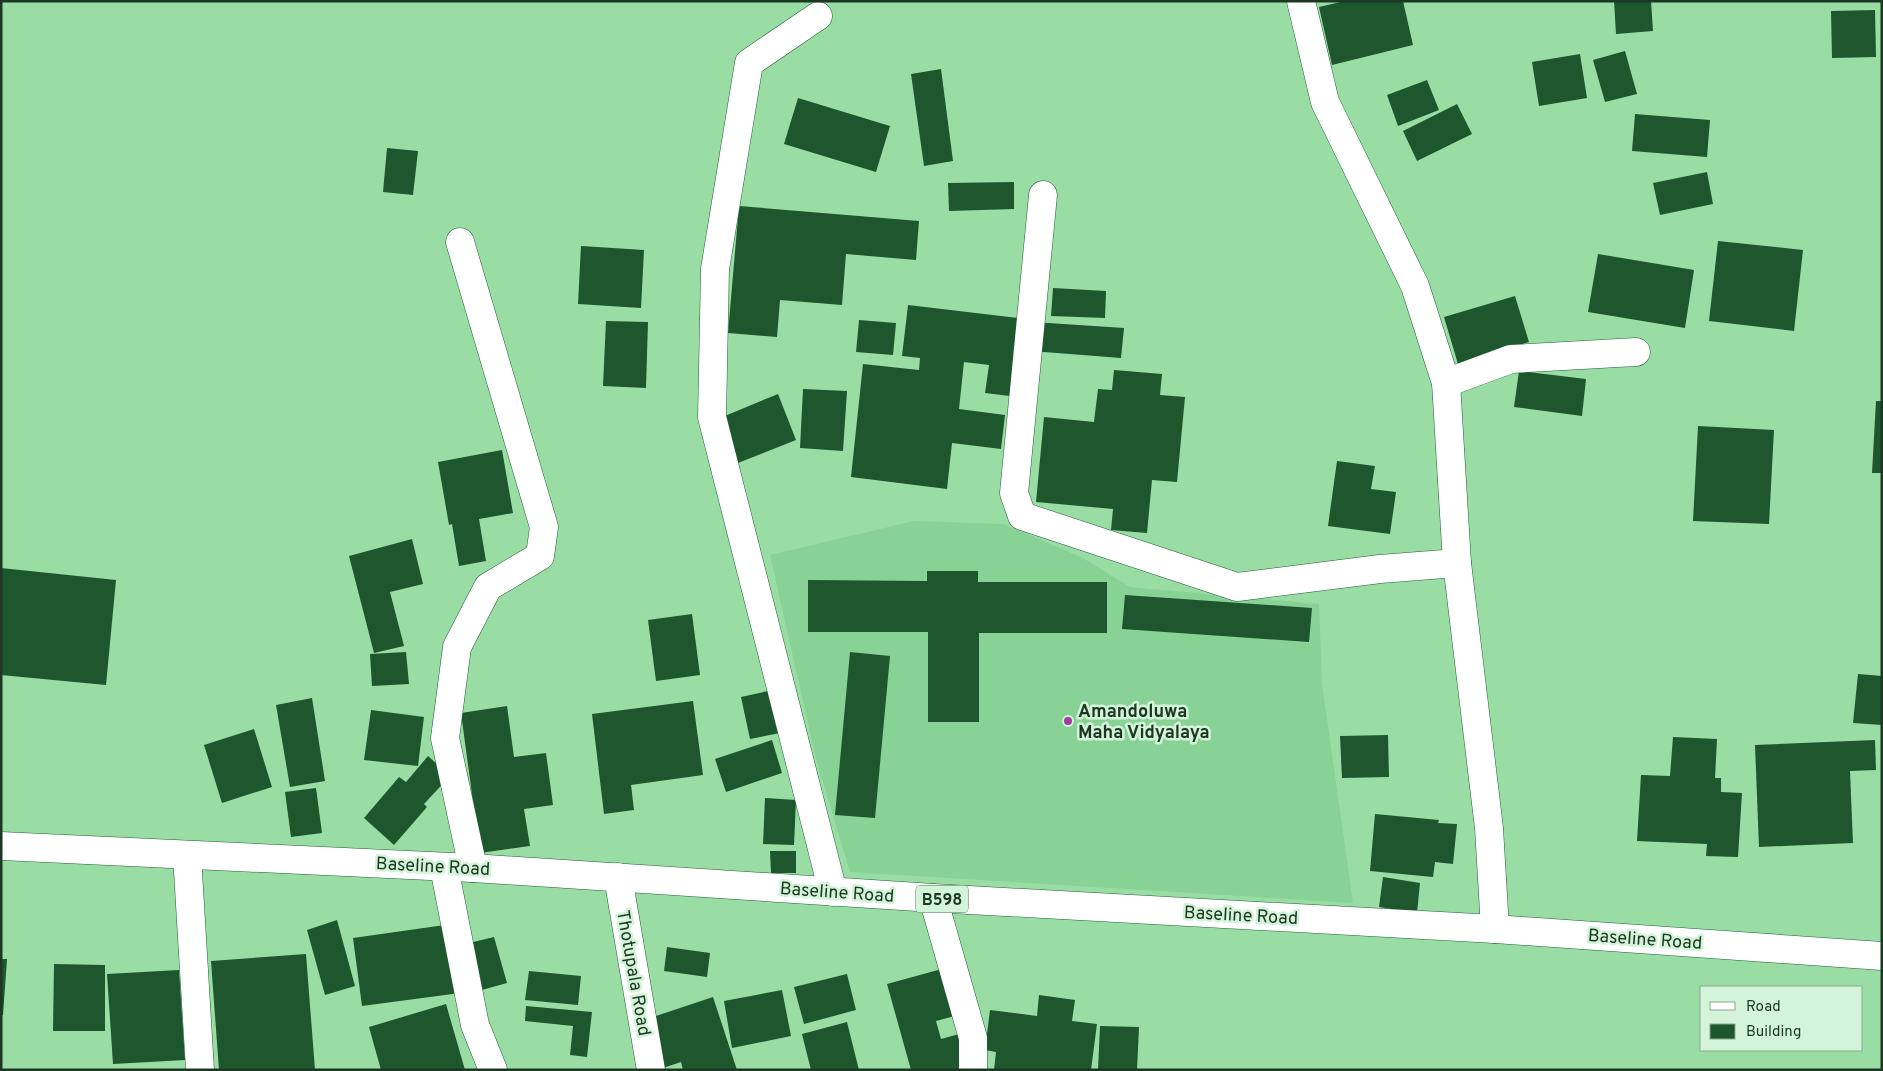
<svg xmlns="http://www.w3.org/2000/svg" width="1883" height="1071" font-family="Overpass,sans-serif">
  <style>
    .built { fill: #88d296 }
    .building { fill: #1e562d }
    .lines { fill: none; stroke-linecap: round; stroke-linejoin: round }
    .minor-casing { stroke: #1d6131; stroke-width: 29 }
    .primary-casing { stroke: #1d6131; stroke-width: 29 }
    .minor { stroke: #fff; stroke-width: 28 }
    .primary { stroke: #fff; stroke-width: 28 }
    .poi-dot { fill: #a33b9e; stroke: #d3f4d8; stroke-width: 2 }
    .labels { text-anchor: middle; stroke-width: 5; stroke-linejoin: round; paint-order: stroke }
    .shield { fill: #d3f4d8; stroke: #537059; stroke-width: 1 }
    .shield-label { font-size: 16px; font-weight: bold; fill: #1c3722 }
    .poi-label { font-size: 18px; font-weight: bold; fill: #1c3722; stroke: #d3f4d8; text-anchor: start }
    .street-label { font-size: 18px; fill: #1c3722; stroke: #d3f4d8 }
  </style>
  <rect width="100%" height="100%" fill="#99dda5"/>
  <path class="built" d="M 914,521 L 1004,524 L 1083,558 L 1130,587 L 1319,604 L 1322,683 L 1353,903 L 850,872 L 816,759 L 770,555 Z"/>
  <g class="building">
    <path d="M 1345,1 L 1403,1 L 1413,45 L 1332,65 L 1319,7 Z"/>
    <path d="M 1614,1 L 1651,1 L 1653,31 L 1616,34 Z"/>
    <path d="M 1875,10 L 1876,57 L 1832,58 L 1831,11 Z"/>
    <path d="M 1625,51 L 1637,94 L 1605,102 L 1593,60 Z"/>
    <path d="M 1580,54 L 1587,98 L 1539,106 L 1532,62 Z"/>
    <path d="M 941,69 L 953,161 L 924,166 L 911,74 Z"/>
    <path d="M 1427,80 L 1439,110 L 1398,126 L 1387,95 Z"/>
    <path d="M 798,98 L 890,126 L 876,172 L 784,144 Z"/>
    <path d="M 1457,104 L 1472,134 L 1417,161 L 1403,131 Z"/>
    <path d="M 1635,114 L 1710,120 L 1707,157 L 1632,151 Z"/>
    <path d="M 387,148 L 418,151 L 413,195 L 383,192 Z"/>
    <path d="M 1707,172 L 1713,204 L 1660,215 L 1653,183 Z"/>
    <path d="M 1014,182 L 1014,209 L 949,211 L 948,183 Z"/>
    <path d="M 739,206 L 919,221 L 916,260 L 846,254 L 842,305 L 780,300 L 777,337 L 728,333 Z"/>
    <path d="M 1718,241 L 1803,250 L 1794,331 L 1709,321 Z"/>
    <path d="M 581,246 L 644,250 L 641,308 L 578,304 Z"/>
    <path d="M 1598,254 L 1694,270 L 1685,328 L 1588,312 Z"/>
    <path d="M 1053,288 L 1106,291 L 1105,318 L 1051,316 Z"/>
    <path d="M 1515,296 L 1529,342 L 1458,364 L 1444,317 Z"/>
    <path d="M 908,305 L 1018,318 L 1018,397 L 985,393 L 989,365 L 964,362 L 959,409 L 1005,415 L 1001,449 L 952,443 L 947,489 L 851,477 L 863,364 L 919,370 L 920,358 L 902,356 Z"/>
    <path d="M 859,320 L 896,323 L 893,355 L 856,352 Z"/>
    <path d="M 606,321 L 648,322 L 646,388 L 603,386 Z"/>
    <path d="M 1033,322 L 1124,328 L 1121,358 L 1031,351 Z"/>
    <path d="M 1114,370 L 1162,374 L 1160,395 L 1185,397 L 1177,482 L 1152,480 L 1147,533 L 1111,530 L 1113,509 L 1036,502 L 1044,417 L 1094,422 L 1098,389 L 1112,390 Z"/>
    <path d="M 1519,371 L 1586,379 L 1582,416 L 1514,407 Z"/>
    <path d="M 803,389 L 847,391 L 843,451 L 800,448 Z"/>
    <path d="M 778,394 L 796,440 L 738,463 L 720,418 Z"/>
    <path d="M 1876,401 L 1882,401 L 1882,473 L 1872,473 Z"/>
    <path d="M 1698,426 L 1774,430 L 1769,524 L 1693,521 Z"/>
    <path d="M 502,450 L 513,513 L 479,519 L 486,561 L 459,566 L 452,524 L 449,525 L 438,462 Z"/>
    <path d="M 1337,461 L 1375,466 L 1371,489 L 1396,492 L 1390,534 L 1328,526 Z"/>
    <path d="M 412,539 L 423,584 L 390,592 L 404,646 L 374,653 L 349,556 Z"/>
    <path d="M 1,568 L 116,580 L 106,685 L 1,675 Z"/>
    <path d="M 927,571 L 978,571 L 978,582 L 1107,582 L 1107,633 L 979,633 L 979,722 L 928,722 L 928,632 L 808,632 L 808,580 L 927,581 Z"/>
    <path d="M 1125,595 L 1312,608 L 1309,642 L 1122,629 Z"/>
    <path d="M 692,614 L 700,675 L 656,681 L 648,620 Z"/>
    <path d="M 406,652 L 409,684 L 372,686 L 370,654 Z"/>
    <path d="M 850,652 L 890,656 L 875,818 L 835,815 Z"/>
    <path d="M 1858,674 L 1882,676 L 1882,725 L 1853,723 Z"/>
    <path d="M 777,689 L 785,732 L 750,739 L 741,697 Z"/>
    <path d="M 312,698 L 325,781 L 290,787 L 276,705 Z"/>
    <path d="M 693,701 L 703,775 L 631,785 L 634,810 L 604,814 L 592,714 Z"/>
    <path d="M 507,706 L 514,757 L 546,753 L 553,805 L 524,809 L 530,846 L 480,853 L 461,713 Z"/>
    <path d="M 371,710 L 424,717 L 418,766 L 364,760 Z"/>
    <path d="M 254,729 L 272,787 L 222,803 L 204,745 Z"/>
    <path d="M 1388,735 L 1389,777 L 1342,778 L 1340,736 Z"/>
    <path d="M 1673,737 L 1717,739 L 1715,778 L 1721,778 L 1721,792 L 1742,793 L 1738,857 L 1706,856 L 1707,844 L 1637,841 L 1641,775 L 1670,776 Z"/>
    <path d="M 772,740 L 782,773 L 726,792 L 715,759 Z"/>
    <path d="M 1875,740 L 1876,770 L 1850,771 L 1853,843 L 1759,847 L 1755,745 Z"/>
    <path d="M 428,756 L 450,776 L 424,804 L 427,807 L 394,845 L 364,818 L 399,777 L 406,782 Z"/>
    <path d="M 316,788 L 322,833 L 291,837 L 285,792 Z"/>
    <path d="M 765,798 L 796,800 L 794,845 L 763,844 Z"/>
    <path d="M 1375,814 L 1439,820 L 1438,823 L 1457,824 L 1453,864 L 1435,862 L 1433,877 L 1370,871 Z"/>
    <path d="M 770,851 L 796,851 L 796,873 L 771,873 Z"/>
    <path d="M 1383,877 L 1420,883 L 1417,913 L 1379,907 Z"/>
    <path d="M 337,920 L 355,986 L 325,995 L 307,930 Z"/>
    <path d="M 452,924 L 460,993 L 362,1006 L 353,938 Z"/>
    <path d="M 494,937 L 507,983 L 478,991 L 465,944 Z"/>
    <path d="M 667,947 L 710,953 L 707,977 L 664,971 Z"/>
    <path d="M 306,954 L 315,1070 L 219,1070 L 211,961 Z"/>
    <path d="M 1,959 L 7,959 L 3,1015 L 1,1015 Z"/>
    <path d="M 54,964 L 105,965 L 105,1031 L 53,1031 Z"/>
    <path d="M 949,967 L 962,1014 L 936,1021 L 941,1039 L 959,1034 L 965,1070 L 911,1070 L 887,984 Z"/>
    <path d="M 179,970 L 185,1060 L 113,1064 L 107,974 Z"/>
    <path d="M 529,971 L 581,976 L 578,1005 L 525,1000 Z"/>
    <path d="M 847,974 L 856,1010 L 804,1024 L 794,987 Z"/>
    <path d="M 782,990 L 791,1036 L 732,1048 L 724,1001 Z"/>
    <path d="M 1039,995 L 1075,1000 L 1072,1021 L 1097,1024 L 1091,1070 L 994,1070 L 996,1052 L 985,1050 L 990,1010 L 1037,1016 Z"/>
    <path d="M 713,997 L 737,1070 L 683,1070 L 681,1062 L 663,1068 L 647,1019 Z"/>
    <path d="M 446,1004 L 465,1070 L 381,1070 L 369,1027 Z"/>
    <path d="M 526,1006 L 592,1012 L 587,1057 L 570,1055 L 573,1026 L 525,1021 Z"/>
    <path d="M 847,1022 L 859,1070 L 811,1070 L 802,1034 Z"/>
    <path d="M 1100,1026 L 1139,1027 L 1137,1070 L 1098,1070 Z"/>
  </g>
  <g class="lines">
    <g class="minor-casing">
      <g id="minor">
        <path d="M 1301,1 L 1325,102 L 1415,286 L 1446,383 L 1457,563 L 1489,828 L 1495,929"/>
        <path d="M 818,16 L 749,63 L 715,269 L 712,417 L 833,892"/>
        <path d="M 1043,195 L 1014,493 L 1022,516 L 1237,587 L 1380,569 L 1457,563"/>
        <path d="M 460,242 L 544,527 L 540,556 L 488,587 L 457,647 L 445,738 L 473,868"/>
        <path d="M 1446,383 L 1511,359 L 1636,352"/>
        <path d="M 187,855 L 200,1070"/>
        <path d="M 444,867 L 475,1025 L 493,1070"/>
        <path d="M 618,877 L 651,1070"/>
        <path d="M 933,898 L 973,1038 L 973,1070"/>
      </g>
    </g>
    <g class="primary-casing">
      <path id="primary" d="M 1,846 L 473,868 L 933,898 L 1495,929 L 1882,956"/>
    </g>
    <use href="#minor" class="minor"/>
    <use href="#primary" class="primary"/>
  </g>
  <circle class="poi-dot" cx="1068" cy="721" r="5"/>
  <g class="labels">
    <rect class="shield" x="916" y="885.5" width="52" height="27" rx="4"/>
    <g class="shield-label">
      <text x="942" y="905">B598</text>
    </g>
    <g class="poi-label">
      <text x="1078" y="717">Amandoluwa<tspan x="1078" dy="21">Maha Vidyalaya</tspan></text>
    </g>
    <g class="street-label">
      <text transform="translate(433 866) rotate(3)" y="6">Baseline Road</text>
      <text transform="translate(837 892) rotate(4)" y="6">Baseline Road</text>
      <text transform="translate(1241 915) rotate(3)" y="6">Baseline Road</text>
      <text transform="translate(1645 939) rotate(4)" y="6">Baseline Road</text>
      <text transform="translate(634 973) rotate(80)" y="6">Thotupala Road</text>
    </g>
  </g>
  <rect width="1883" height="1071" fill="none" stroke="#1c3722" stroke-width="5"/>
  <rect x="1700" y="986" width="162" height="65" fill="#d3f4d8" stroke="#8aa88f"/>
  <rect x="1710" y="1002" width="25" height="8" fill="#ffffff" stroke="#8aa88f"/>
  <text x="1746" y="1011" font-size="15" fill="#1c3722">Road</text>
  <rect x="1710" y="1024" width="25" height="15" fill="#1e562d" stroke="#8aa88f"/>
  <text x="1746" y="1036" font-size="15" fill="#1c3722">Building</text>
</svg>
